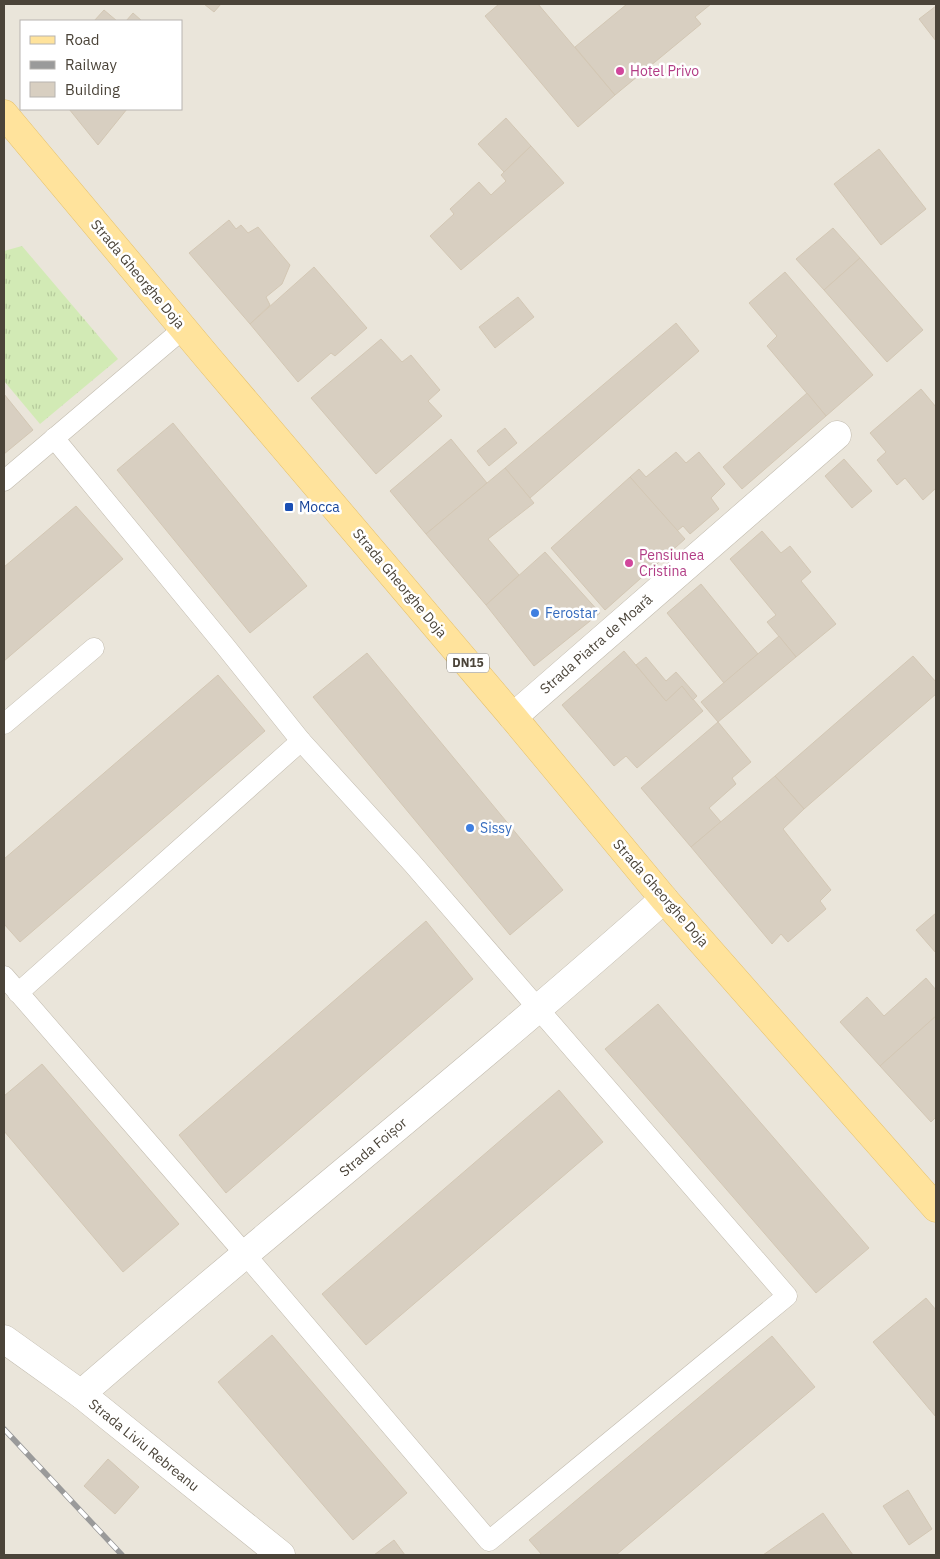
<svg xmlns="http://www.w3.org/2000/svg" width="940" height="1559" font-family="'IBM Plex Sans',sans-serif">
  <style>
    .residential { fill: #eae5da; fill-rule: evenodd }
    .grass { fill: url(#grass-tufts) }
    .building { fill: #d8cfc1; stroke: #d3c7b4 }
    .lines { fill: none; stroke-linecap: round; stroke-linejoin: round }
    .service-casing { stroke: #c2bbae; stroke-width: 21 }
    .minor-casing { stroke: #c2bbae; stroke-width: 29 }
    .tertiary-casing { stroke: #c2bbae; stroke-width: 29 }
    .primary-casing { stroke: #e6c16a; stroke-width: 29 }
    .service { stroke: #fff; stroke-width: 20 }
    .minor { stroke: #fff; stroke-width: 28 }
    .tertiary { stroke: #fff; stroke-width: 28 }
    .primary { stroke: #ffe39c; stroke-width: 28 }
    .rail-casing { stroke: #9a9a9a; stroke-width: 5.5 }
    .rail { stroke: #fff; stroke-width: 4; stroke-dasharray: 11; stroke-linecap: butt }
    .hotel-dot { fill: #d1479c; stroke: #fff; stroke-width: 2 }
    .transit-dot { fill: #1a4fb4; stroke: #fff; stroke-width: 2 }
    .shop-dot { fill: #3f7fe0; stroke: #fff; stroke-width: 2 }
    .labels { text-anchor: middle; stroke-width: 5; stroke-linejoin: round; paint-order: stroke }
    .shield { fill: #fff; stroke: #817c74; stroke-width: 1 }
    .shield-label { font-size: 12px; font-weight: bold; fill: #4b4439 }
    .hotel-label { font-size: 14px; fill: #b23c85; stroke: #fff; text-anchor: start }
    .street-label { font-size: 14px; fill: #4b4439; stroke: #fff }
    .transit-label { font-size: 14px; fill: #164399; stroke: #fff; text-anchor: start }
    .shop-label { font-size: 14px; fill: #366cbe; stroke: #fff; text-anchor: start }
  </style>
  <defs>
    <pattern id="grass-tufts" width="24" height="20" patternUnits="userSpaceOnUse" patternTransform="scale(1.25)"><rect width="24" height="20" fill="#d2eab5"/><path d="M3 7l-1-3M5 7V3M7 7l1-3M15 17l-1-3M17 17v-4M19 17l1-3" fill="none" stroke="#b6ca9c"/></pattern>
  </defs>
  <rect width="100%" height="100%" fill="#f6f3ec"/>
  <path class="residential" d="M 4,4 L 936,4 L 936,1555 L 4,1555 ZM 21,21 L 181,21 L 181,109 L 21,109 Z"/>
  <path class="grass" d="M 22,246 L 118,359 L 40,424 L 4,381 L 4,251 Z"/>
  <g class="building">
    <path d="M 204,4 L 221,4 L 214,12 Z"/>
    <path d="M 499,4 L 538,4 L 615,95 L 578,127 L 485,16 Z"/>
    <path d="M 627,4 L 711,4 L 695,17 L 701,24 L 615,95 L 575,47 Z"/>
    <path d="M 936,6 L 936,41 L 919,19 Z"/>
    <path d="M 104,10 L 117,21 L 94,21 Z"/>
    <path d="M 133,13 L 142,21 L 126,21 Z"/>
    <path d="M 69,109 L 127,109 L 98,145 Z"/>
    <path d="M 506,118 L 531,146 L 504,172 L 478,144 Z"/>
    <path d="M 531,146 L 564,183 L 461,270 L 430,236 L 454,214 L 450,209 L 479,182 L 491,195 L 506,181 L 501,175 Z"/>
    <path d="M 879,149 L 926,209 L 881,245 L 834,184 Z"/>
    <path d="M 229,220 L 236,229 L 241,225 L 248,233 L 258,227 L 290,265 L 282,284 L 266,297 L 270,305 L 250,324 L 189,253 Z"/>
    <path d="M 833,228 L 860,258 L 824,290 L 796,259 Z"/>
    <path d="M 860,258 L 923,330 L 887,362 L 824,290 Z"/>
    <path d="M 314,267 L 367,328 L 335,356 L 331,353 L 298,382 L 250,324 Z"/>
    <path d="M 785,272 L 873,375 L 826,416 L 767,346 L 777,336 L 749,303 Z"/>
    <path d="M 518,297 L 534,317 L 495,348 L 479,327 Z"/>
    <path d="M 676,323 L 699,351 L 530,498 L 505,468 Z"/>
    <path d="M 381,339 L 402,362 L 411,355 L 440,390 L 428,401 L 442,416 L 376,474 L 311,398 Z"/>
    <path d="M 921,389 L 936,407 L 936,488 L 923,500 L 905,478 L 897,485 L 877,460 L 886,452 L 870,433 Z"/>
    <path d="M 807,393 L 826,416 L 742,489 L 723,467 Z"/>
    <path d="M 4,394 L 33,430 L 4,454 Z"/>
    <path d="M 173,423 L 307,586 L 250,633 L 117,470 Z"/>
    <path d="M 505,428 L 517,443 L 489,466 L 477,451 Z"/>
    <path d="M 451,439 L 487,483 L 426,534 L 390,491 Z"/>
    <path d="M 676,452 L 686,463 L 699,452 L 725,484 L 711,498 L 719,509 L 690,534 L 683,526 L 677,531 L 630,477 L 639,469 L 646,477 Z"/>
    <path d="M 844,459 L 872,491 L 852,508 L 825,476 Z"/>
    <path d="M 505,468 L 534,503 L 488,539 L 519,575 L 486,605 L 426,534 Z"/>
    <path d="M 630,477 L 685,539 L 605,610 L 551,548 Z"/>
    <path d="M 76,506 L 123,559 L 4,661 L 4,567 Z"/>
    <path d="M 762,531 L 781,553 L 790,546 L 811,572 L 801,581 L 836,624 L 796,657 L 767,622 L 776,615 L 730,559 Z"/>
    <path d="M 545,552 L 600,613 L 534,666 L 486,605 Z"/>
    <path d="M 701,584 L 758,654 L 724,683 L 667,613 Z"/>
    <path d="M 779,636 L 796,657 L 718,722 L 701,702 Z"/>
    <path d="M 624,651 L 666,701 L 682,686 L 703,711 L 637,768 L 626,756 L 614,766 L 562,705 Z"/>
    <path d="M 367,653 L 563,890 L 510,935 L 313,697 Z"/>
    <path d="M 913,656 L 936,682 L 936,694 L 804,809 L 775,776 Z"/>
    <path d="M 646,657 L 666,681 L 676,672 L 697,696 L 693,700 L 682,686 L 666,701 L 636,665 Z"/>
    <path d="M 218,675 L 265,731 L 20,942 L 4,924 L 4,859 Z"/>
    <path d="M 718,722 L 751,762 L 732,778 L 736,784 L 709,808 L 721,822 L 691,847 L 641,788 Z"/>
    <path d="M 775,776 L 804,809 L 783,829 L 831,890 L 820,901 L 826,909 L 788,942 L 781,934 L 772,944 L 691,847 Z"/>
    <path d="M 936,913 L 936,953 L 916,930 Z"/>
    <path d="M 426,921 L 473,979 L 226,1193 L 179,1135 Z"/>
    <path d="M 926,978 L 936,990 L 936,1016 L 880,1066 L 840,1022 L 867,997 L 884,1016 Z"/>
    <path d="M 658,1004 L 869,1248 L 816,1293 L 605,1049 Z"/>
    <path d="M 936,1016 L 936,1117 L 931,1122 L 880,1066 Z"/>
    <path d="M 42,1064 L 179,1224 L 123,1272 L 4,1131 L 4,1096 Z"/>
    <path d="M 559,1090 L 603,1142 L 366,1345 L 322,1294 Z"/>
    <path d="M 926,1298 L 936,1310 L 936,1417 L 873,1342 Z"/>
    <path d="M 272,1335 L 407,1493 L 353,1540 L 218,1382 Z"/>
    <path d="M 772,1336 L 815,1387 L 616,1555 L 542,1555 L 529,1540 Z"/>
    <path d="M 108,1459 L 139,1487 L 115,1514 L 84,1486 Z"/>
    <path d="M 908,1490 L 932,1529 L 909,1545 L 883,1506 Z"/>
    <path d="M 823,1513 L 853,1555 L 763,1555 Z"/>
    <path d="M 394,1540 L 405,1555 L 374,1555 Z"/>
  </g>
  <g class="lines">
    <g class="service-casing">
      <g id="service">
        <path d="M 4,481 L 183,329"/>
        <path d="M 4,724 L 94,648"/>
        <path d="M 4,976 L 245,1254 L 489,1541 L 787,1296 L 412,863 L 301,741 L 225,646 L 54,438"/>
        <path d="M 18,993 L 301,741"/>
      </g>
    </g>
    <g class="minor-casing">
      <g id="minor">
        <path d="M 513,717 L 837,435"/>
        <path d="M 81,1394 C 274,1226 474,1068 664,899"/>
      </g>
    </g>
    <g class="tertiary-casing">
      <path id="tertiary" d="M 4,1339 L 81,1394 L 281,1555"/>
    </g>
    <g class="primary-casing">
      <path id="primary" d="M 4,114 L 208,358 L 513,717 L 664,899 L 936,1208"/>
    </g>
    <use href="#service" class="service"/>
    <use href="#minor" class="minor"/>
    <use href="#tertiary" class="tertiary"/>
    <use href="#primary" class="primary"/>
    <g class="rail-casing">
      <path id="rail" d="M 4,1429 L 122,1555"/>
    </g>
    <use href="#rail" class="rail"/>
  </g>
  <g class="hotel-dot">
    <circle cx="620" cy="71" r="5"/>
    <circle cx="629" cy="563" r="5"/>
  </g>
  <rect class="transit-dot" x="284" y="502" width="10" height="10" rx="2.5"/>
  <g class="shop-dot">
    <circle cx="535" cy="613" r="5"/>
    <circle cx="470" cy="828" r="5"/>
  </g>
  <g class="labels">
    <rect class="shield" x="447" y="653.5" width="42" height="19" rx="4"/>
    <g class="shield-label">
      <text x="468" y="667">DN15</text>
    </g>
    <g class="hotel-label">
      <text x="630" y="76">Hotel Privo</text>
      <text x="639" y="560">Pensiunea<tspan x="639" dy="16">Cristina</tspan></text>
    </g>
    <g class="street-label">
      <text transform="translate(138 274) rotate(50)" y="5">Strada Gheorghe Doja</text>
      <text transform="translate(400 583) rotate(50)" y="5">Strada Gheorghe Doja</text>
      <text transform="translate(596 644) rotate(-41)" y="5">Strada Piatra de Moară</text>
      <text transform="translate(661 893) rotate(49)" y="5">Strada Gheorghe Doja</text>
      <text transform="translate(373 1147) rotate(-40)" y="5">Strada Foișor</text>
      <text transform="translate(144 1445) rotate(39)" y="5">Strada Liviu Rebreanu</text>
    </g>
    <g class="transit-label">
      <text x="299" y="512">Mocca</text>
    </g>
    <g class="shop-label">
      <text x="545" y="618">Ferostar</text>
      <text x="480" y="833">Sissy</text>
    </g>
  </g>
  <rect width="940" height="1559" fill="none" stroke="#4b4439" stroke-width="10"/>
  <rect x="20" y="20" width="162" height="90" fill="#ffffff" stroke="#b7b4b0"/>
  <rect x="30" y="36" width="25" height="8" fill="#ffe39c" stroke="#b7b4b0"/>
  <text x="65" y="45" font-size="15" fill="#4b4439">Road</text>
  <rect x="30" y="61" width="25" height="8" fill="#9a9a9a" stroke="#b7b4b0"/>
  <text x="65" y="70" font-size="15" fill="#4b4439">Railway</text>
  <rect x="30" y="82" width="25" height="15" fill="#d8cfc1" stroke="#b7b4b0"/>
  <text x="65" y="95" font-size="15" fill="#4b4439">Building</text>
</svg>
